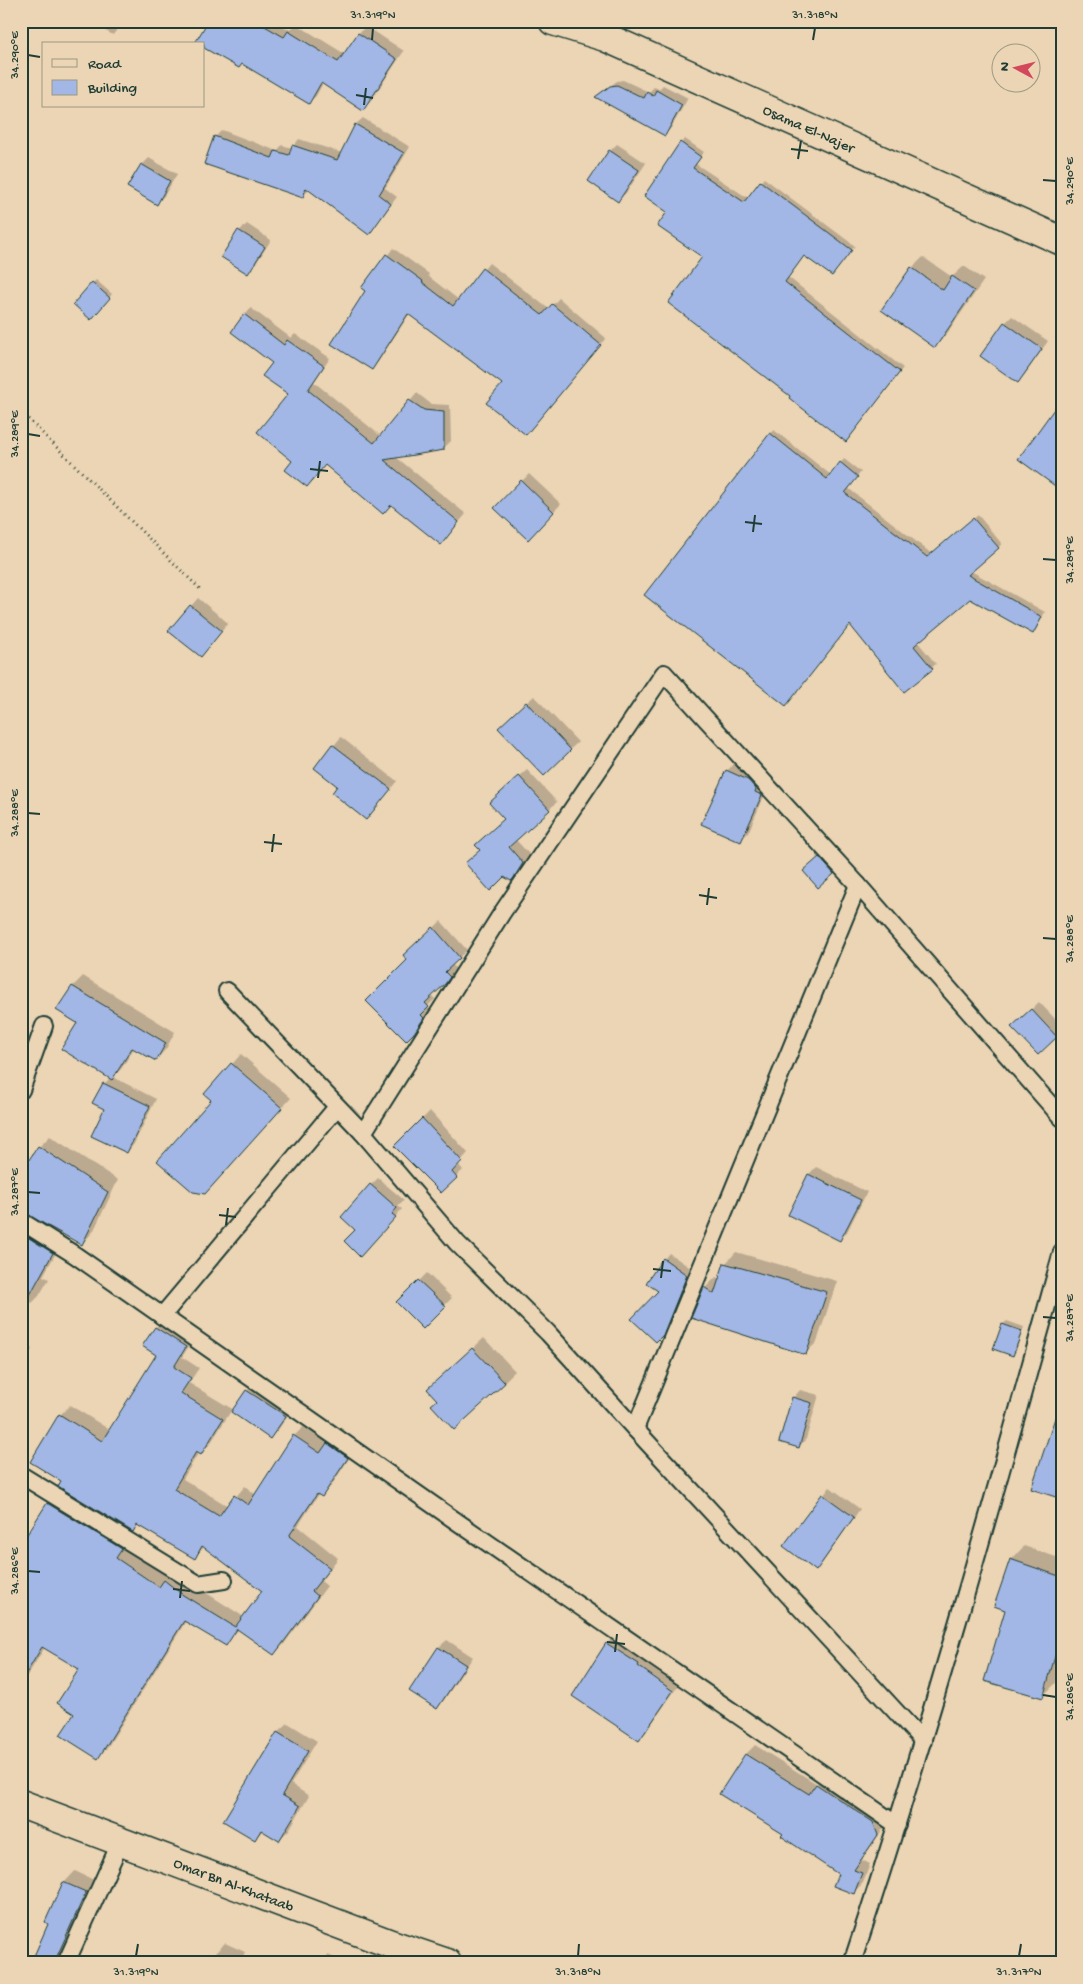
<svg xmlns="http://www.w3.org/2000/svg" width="1083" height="1984" font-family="'Gochi Hand',sans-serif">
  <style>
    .shadow { fill: #0003 }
    .building { fill: #a2b7e5; stroke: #1f3d34 }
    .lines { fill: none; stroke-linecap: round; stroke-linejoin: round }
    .service-casing { stroke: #1f3d34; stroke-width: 20 }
    .minor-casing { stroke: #1f3d34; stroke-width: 31 }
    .secondary-casing { stroke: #1f3d34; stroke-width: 31 }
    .path { stroke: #1f3d34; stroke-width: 3; stroke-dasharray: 1 4; stroke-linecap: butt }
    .service { stroke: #ecd5b5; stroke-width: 16 }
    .minor { stroke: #ecd5b5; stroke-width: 28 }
    .secondary { stroke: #ecd5b5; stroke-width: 28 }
    .ticks { fill: none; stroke: #1f3d34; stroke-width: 2 }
    .labels { text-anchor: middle; stroke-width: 4; stroke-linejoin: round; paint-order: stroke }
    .street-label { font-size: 15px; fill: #1f3d34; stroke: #ecd5b5 }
    .neatline { fill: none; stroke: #1f3d34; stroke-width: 2 }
    .ticks-label { font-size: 12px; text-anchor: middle; fill: #1f3d34 }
  </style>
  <rect width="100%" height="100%" fill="#ecd5b5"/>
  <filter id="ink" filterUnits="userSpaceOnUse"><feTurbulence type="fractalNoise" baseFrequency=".02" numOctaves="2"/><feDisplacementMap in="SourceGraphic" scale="10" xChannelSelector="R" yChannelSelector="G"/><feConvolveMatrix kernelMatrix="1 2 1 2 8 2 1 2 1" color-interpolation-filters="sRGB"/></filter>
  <g filter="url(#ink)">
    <g class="shadow">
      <path d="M 97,21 L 123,21 L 113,35 L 95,25 Z"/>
      <path d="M 209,21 L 275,21 L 290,30 L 296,24 L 345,54 L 358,34 L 366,26 L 404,51 L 370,102 L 363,109 L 323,83 L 316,96 L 308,103 L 243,63 L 239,67 L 204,46 L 204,44 L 197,42 Z"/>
      <path d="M 623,80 L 649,92 L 654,87 L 659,89 L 663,85 L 688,98 L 671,128 L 665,134 L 597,96 L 617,81 Z"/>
      <path d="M 363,118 L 410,147 L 385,188 L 397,197 L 369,233 L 310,189 L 302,197 L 215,137 L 222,130 L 277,151 L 282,145 L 292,148 L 299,139 L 342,153 L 356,124 Z"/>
      <path d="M 685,139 L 704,152 L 696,164 L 748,198 L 764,178 L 855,246 L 832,275 L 804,255 L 788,277 L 903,368 L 849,437 L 792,395 L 704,257 L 669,211 L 681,143 Z"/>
      <path d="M 617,144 L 646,163 L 626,193 L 618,200 L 610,151 Z"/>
      <path d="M 149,158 L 177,174 L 164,196 L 156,203 L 142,165 Z"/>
      <path d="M 247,224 L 271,240 L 255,265 L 248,272 L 239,231 Z"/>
      <path d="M 393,248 L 429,274 L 428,276 L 459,300 L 489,263 L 549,309 L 559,298 L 606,338 L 532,427 L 504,384 L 410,313 L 378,362 L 372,369 L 367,291 L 363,288 Z"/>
      <path d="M 923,257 L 952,277 L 964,266 L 984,280 L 946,335 L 935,346 L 912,268 Z"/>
      <path d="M 96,280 L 112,294 L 95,315 L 93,283 Z"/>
      <path d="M 251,308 L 291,338 L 295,334 L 330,358 L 314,382 L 381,436 L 417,393 L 431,404 L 450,405 L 451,441 L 444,448 L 396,457 L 466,514 L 441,544 L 391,504 L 325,464 L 307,486 L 294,461 L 290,393 L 244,315 Z"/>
      <path d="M 1012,316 L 1048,341 L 1025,374 L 1018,382 L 1005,323 Z"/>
      <path d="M 774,430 L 831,475 L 844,459 L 861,472 L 848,488 L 932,554 L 978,515 L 1002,544 L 971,571 L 1045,612 L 1037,628 L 1033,632 L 969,597 L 917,641 L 936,664 L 904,691 L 770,434 Z"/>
      <path d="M 529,474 L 561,504 L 535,531 L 522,481 Z"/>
      <path d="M 198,598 L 228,623 L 208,648 L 191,606 Z"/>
      <path d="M 534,696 L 578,742 L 544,775 L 507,720 Z"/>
      <path d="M 341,737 L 397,781 L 366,819 L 339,786 L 315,768 Z"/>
      <path d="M 734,763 L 756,773 L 768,787 L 748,833 L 741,840 L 727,771 Z"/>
      <path d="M 527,770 L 557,802 L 516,840 L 530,855 L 520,870 L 511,879 L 481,850 L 505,819 L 498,795 Z"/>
      <path d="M 823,854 L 836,869 L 818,886 L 805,871 Z"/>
      <path d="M 441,921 L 467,950 L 452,964 L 456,969 L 453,974 L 431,995 L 435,999 L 427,1007 L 430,1010 L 422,1024 L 406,1040 L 409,960 L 412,948 Z"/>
      <path d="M 83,976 L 175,1032 L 166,1049 L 156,1060 L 134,1048 L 122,1068 L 113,1077 L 156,1099 L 134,1144 L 127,1152 L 106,1109 L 104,1084 L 110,1078 L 78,1022 L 58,1010 L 73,986 Z"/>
      <path d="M 1039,1002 L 1062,1026 L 1062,1031 L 1038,1053 L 1020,1020 Z"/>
      <path d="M 21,1016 L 26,1017 L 21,1028 Z"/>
      <path d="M 241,1054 L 291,1098 L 214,1183 L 212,1100 L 206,1094 Z"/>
      <path d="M 430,1111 L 468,1153 L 458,1164 L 463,1170 L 441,1192 L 396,1146 Z"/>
      <path d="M 50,1136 L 118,1180 L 93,1232 L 82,1244 L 39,1147 Z"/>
      <path d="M 816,1167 L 867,1192 L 847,1232 L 840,1239 L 790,1214 L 809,1174 Z"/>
      <path d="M 378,1178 L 404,1200 L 398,1206 L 402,1209 L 368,1248 L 356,1230 L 371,1185 Z"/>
      <path d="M 21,1220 L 60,1246 L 43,1276 L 49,1279 L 39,1296 L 32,1303 L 21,1298 Z"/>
      <path d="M 736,1252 L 837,1281 L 817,1342 L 806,1353 L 693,1317 L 705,1288 L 716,1277 L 720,1279 L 725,1264 Z"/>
      <path d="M 669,1253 L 692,1269 L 668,1328 L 656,1341 L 664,1259 Z"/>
      <path d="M 427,1273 L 452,1298 L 423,1327 L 398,1302 Z"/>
      <path d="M 166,1318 L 195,1337 L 182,1357 L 199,1368 L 189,1383 L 234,1410 L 247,1391 L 254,1383 L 292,1409 L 278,1430 L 270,1437 L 231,1411 L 210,1444 L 201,1453 L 199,1452 L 183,1479 L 228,1506 L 245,1486 L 256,1495 L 294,1436 L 303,1427 L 328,1443 L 337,1434 L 356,1448 L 331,1486 L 322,1496 L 319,1494 L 298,1526 L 338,1558 L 321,1581 L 327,1586 L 284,1644 L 274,1654 L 239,1629 L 225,1644 L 186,1621 L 107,1748 L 97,1757 L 75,1714 L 81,1669 L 45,1647 L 21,1686 L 21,1546 L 48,1504 L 58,1494 L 130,1539 L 124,1549 L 169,1577 L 174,1572 L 244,1617 L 264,1591 L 205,1546 L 195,1557 L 138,1524 L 132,1530 L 63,1480 L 32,1461 L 60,1415 L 70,1405 L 110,1430 L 158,1355 L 144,1346 L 156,1327 Z"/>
      <path d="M 1007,1321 L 1024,1327 L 1016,1351 L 1013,1355 L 995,1348 L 1003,1324 Z"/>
      <path d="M 484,1338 L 515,1371 L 504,1382 L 438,1400 L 440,1378 Z"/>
      <path d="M 21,1344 L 32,1349 L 21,1370 Z"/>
      <path d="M 800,1390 L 819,1395 L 806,1439 L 799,1447 L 793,1398 Z"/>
      <path d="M 830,1487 L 860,1509 L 823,1562 L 816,1569 L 785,1546 Z"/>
      <path d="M 1024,1546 L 1062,1559 L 1062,1663 L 1056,1683 L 1042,1697 L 1006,1609 L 1011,1560 Z"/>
      <path d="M 615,1636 L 680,1683 L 646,1732 L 638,1740 L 574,1696 L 607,1643 Z"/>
      <path d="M 447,1640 L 473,1657 L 444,1700 L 437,1708 L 411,1691 L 439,1647 Z"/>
      <path d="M 288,1723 L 317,1741 L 291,1784 L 309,1796 L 289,1830 L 279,1840 L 263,1830 L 255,1839 L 225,1821 L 278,1732 Z"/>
      <path d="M 755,1745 L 817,1784 L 826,1775 L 886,1824 L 862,1860 L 870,1864 L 863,1883 L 853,1893 L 840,1874 L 784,1834 L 721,1793 L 746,1754 Z"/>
      <path d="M 75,1871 L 96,1881 L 60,1963 L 25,1963 L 37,1951 L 50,1923 L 64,1883 Z"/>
      <path d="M 225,1943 L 245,1952 L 240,1963 L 210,1963 L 214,1954 Z"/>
      <path d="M 328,1955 L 346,1963 L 320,1963 Z"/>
    </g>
    <g class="building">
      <path d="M 208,21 L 256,21 L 284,37 L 288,31 L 338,62 L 358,33 L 397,59 L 363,111 L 321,83 L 309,104 L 242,64 L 239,68 L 204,48 L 204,44 L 195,43 Z"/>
      <path d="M 617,85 L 644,98 L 647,92 L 653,96 L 656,90 L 682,105 L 665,136 L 595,97 L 610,86 Z"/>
      <path d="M 355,124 L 404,153 L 379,195 L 391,204 L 369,235 L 306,188 L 303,198 L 204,164 L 214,136 L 272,158 L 275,151 L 289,155 L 292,145 L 337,160 Z"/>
      <path d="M 680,142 L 701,157 L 693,168 L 744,202 L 760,181 L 852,250 L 832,276 L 804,256 L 785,282 L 900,372 L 846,442 L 789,398 L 790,396 L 668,303 L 702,257 L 657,226 L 667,212 L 644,196 Z"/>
      <path d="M 609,150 L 639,170 L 618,202 L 588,181 Z"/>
      <path d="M 141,164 L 170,181 L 157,205 L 127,187 Z"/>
      <path d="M 238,230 L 265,247 L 248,274 L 221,257 Z"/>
      <path d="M 386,254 L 423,281 L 422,282 L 453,306 L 482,268 L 542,315 L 552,304 L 601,345 L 526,435 L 486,403 L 502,384 L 408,314 L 372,370 L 331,344 L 365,291 L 361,288 Z"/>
      <path d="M 911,267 L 943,290 L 952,276 L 974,291 L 935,348 L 881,310 Z"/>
      <path d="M 92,282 L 110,298 L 91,320 L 73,304 Z"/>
      <path d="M 244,314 L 284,345 L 287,340 L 324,366 L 308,390 L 374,443 L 409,400 L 424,410 L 444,412 L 444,450 L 384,460 L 459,522 L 441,545 L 391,505 L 383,514 L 325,465 L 307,487 L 285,470 L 292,461 L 257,432 L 288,394 L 262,376 L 272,363 L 231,332 Z"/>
      <path d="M 1004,322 L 1042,349 L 1018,383 L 980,356 Z"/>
      <path d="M 1062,398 L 1062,491 L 1018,459 Z"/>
      <path d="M 770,433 L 827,479 L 840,462 L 858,477 L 845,493 L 927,557 L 973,518 L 999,548 L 968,575 L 1042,617 L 1033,634 L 970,599 L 914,646 L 933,669 L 904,692 L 850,625 L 786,706 L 644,595 Z"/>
      <path d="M 521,480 L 554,512 L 528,540 L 494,508 Z"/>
      <path d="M 190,605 L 222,631 L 201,657 L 168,631 Z"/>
      <path d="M 526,702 L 571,750 L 544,776 L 498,728 Z"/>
      <path d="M 332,744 L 391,789 L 366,820 L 332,793 L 337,786 L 314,768 Z"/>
      <path d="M 726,770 L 748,780 L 756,789 L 755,792 L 762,795 L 741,842 L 701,824 Z"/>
      <path d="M 519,776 L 550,810 L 509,847 L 523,863 L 513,879 L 511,881 L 504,877 L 490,891 L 465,863 L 480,850 L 475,845 L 504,819 L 489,803 Z"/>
      <path d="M 819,857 L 834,874 L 818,888 L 803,871 Z"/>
      <path d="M 433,927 L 460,958 L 445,972 L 450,977 L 446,983 L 425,1003 L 429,1007 L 421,1015 L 424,1018 L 414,1033 L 406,1041 L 366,1001 L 407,960 L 403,955 Z"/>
      <path d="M 72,986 L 166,1043 L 156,1061 L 132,1048 L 112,1080 L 61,1049 L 77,1023 L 56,1010 Z"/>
      <path d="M 1031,1009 L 1057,1037 L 1038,1055 L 1011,1027 Z"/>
      <path d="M 231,1063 L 282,1108 L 205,1194 L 193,1192 L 157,1161 L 211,1100 L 204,1094 Z"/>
      <path d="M 103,1083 L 150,1106 L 127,1153 L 91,1136 L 104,1109 L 92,1103 Z"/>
      <path d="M 422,1118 L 462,1161 L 452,1172 L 457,1178 L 441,1193 L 394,1146 Z"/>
      <path d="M 38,1146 L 108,1192 L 82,1245 L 21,1211 L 21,1172 Z"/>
      <path d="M 808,1174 L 861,1200 L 840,1241 L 788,1215 Z"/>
      <path d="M 370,1184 L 397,1208 L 392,1214 L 396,1217 L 360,1257 L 344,1241 L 355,1230 L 341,1217 Z"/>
      <path d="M 21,1233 L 53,1253 L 21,1311 Z"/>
      <path d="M 663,1258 L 687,1275 L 663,1335 L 656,1342 L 631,1319 L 658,1291 L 646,1283 Z"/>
      <path d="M 724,1263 L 827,1292 L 806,1355 L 691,1318 L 704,1287 L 714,1294 Z"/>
      <path d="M 418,1280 L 446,1306 L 423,1329 L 396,1302 Z"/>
      <path d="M 1002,1324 L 1022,1331 L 1013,1356 L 993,1349 Z"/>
      <path d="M 155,1327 L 186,1347 L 174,1367 L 191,1378 L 181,1393 L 223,1419 L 201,1455 L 196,1452 L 174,1489 L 219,1516 L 234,1495 L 248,1505 L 293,1435 L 320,1453 L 327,1443 L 348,1458 L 322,1497 L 317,1494 L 289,1536 L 330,1568 L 312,1591 L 318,1596 L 274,1655 L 237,1629 L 226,1646 L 184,1621 L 98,1759 L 60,1735 L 74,1714 L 57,1703 L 79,1669 L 42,1647 L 21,1682 L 21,1544 L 47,1503 L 122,1549 L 116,1558 L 159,1587 L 164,1580 L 183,1595 L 235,1627 L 262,1591 L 202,1546 L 195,1559 L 137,1525 L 133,1532 L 58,1486 L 61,1481 L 30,1462 L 59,1414 L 102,1441 L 156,1355 L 142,1346 Z"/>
      <path d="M 472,1348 L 505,1383 L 454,1430 L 431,1405 L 437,1400 L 427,1389 Z"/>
      <path d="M 246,1390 L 286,1416 L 270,1439 L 231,1412 Z"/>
      <path d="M 792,1397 L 812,1403 L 799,1448 L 779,1442 Z"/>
      <path d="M 1058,1409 L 1062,1410 L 1062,1499 L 1031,1489 Z"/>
      <path d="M 822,1494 L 854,1517 L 816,1571 L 783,1546 Z"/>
      <path d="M 1010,1559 L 1062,1577 L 1062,1632 L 1043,1698 L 984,1681 L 1005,1610 L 994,1606 Z"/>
      <path d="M 606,1643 L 639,1664 L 638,1666 L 673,1691 L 639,1741 L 572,1696 Z"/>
      <path d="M 438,1647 L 466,1665 L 437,1709 L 409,1691 Z"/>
      <path d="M 277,1732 L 308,1751 L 282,1795 L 300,1806 L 279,1841 L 261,1830 L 255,1840 L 223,1821 Z"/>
      <path d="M 745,1754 L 809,1794 L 816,1784 L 873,1822 L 878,1835 L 854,1870 L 862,1873 L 854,1894 L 833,1886 L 838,1874 L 781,1836 L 783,1834 L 719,1794 Z"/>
      <path d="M 63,1882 L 86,1892 L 54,1963 L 31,1963 L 48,1924 L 45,1922 Z"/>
    </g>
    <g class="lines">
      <g class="service-casing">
        <g id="service">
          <path d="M 227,991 L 363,1133 L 457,1243 L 548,1333 L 635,1429 L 923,1741"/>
          <path d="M 21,1090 L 44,1026"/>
          <path d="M 363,1133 L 502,913 L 664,673 L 858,885 L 1062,1118"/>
          <path d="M 21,1221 L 75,1255 L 456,1521 L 897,1825"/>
          <path d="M 162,1316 L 337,1107"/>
          <path d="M 635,1429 L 858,885"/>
          <path d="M 21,1475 L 198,1584 L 224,1580"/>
          <path d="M 66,1963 L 121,1841"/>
          <path d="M 852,1963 C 930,1728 996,1490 1062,1252"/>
        </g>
      </g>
      <g class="minor-casing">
        <path id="minor" d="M 553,21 L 605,37 L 1062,241"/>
      </g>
      <g class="secondary-casing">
        <path id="secondary" d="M 21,1804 L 391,1944 L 447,1963"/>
      </g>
      <path class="path" d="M 21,412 L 202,591"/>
      <use href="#service" class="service"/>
      <use href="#minor" class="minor"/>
      <use href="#secondary" class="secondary"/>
    </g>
  </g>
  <path class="ticks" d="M 372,40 L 373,28M 813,40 L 815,28M 28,55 L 40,57M 356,95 L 373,98M 364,105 L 366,88M 791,149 L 808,151M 798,159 L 801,141M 1043,180 L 1056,181M 28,434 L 40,436M 310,469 L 328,471M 318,478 L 320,461M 745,522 L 762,524M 753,532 L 755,515M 1043,559 L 1056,560M 28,813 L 40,814M 264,842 L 282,844M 272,852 L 274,834M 699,895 L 717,898M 707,905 L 709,888M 1043,938 L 1056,939M 28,1192 L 40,1193M 219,1215 L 236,1217M 226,1225 L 228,1208M 653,1269 L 671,1271M 661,1278 L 663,1261M 1043,1317 L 1056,1318M 28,1571 L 40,1572M 173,1589 L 190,1591M 180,1598 L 182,1581M 607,1642 L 625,1644M 615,1652 L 617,1634M 1043,1695 L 1056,1697M 136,1956 L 138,1944M 578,1956 L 579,1944M 1019,1956 L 1021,1944"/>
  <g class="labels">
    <g class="street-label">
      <text transform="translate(809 128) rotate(24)" y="5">Osama El-Najer</text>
      <text transform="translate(234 1884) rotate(21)" y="5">Omar Bn Al-Khataab</text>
    </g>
  </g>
  <rect width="1083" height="1984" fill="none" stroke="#ecd5b5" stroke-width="55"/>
  <rect x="42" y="42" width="162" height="65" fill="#ecd5b5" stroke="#9a9881"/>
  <rect x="52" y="59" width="25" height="8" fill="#ecd5b5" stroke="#9a9881"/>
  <text x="88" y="68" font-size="15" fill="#1f3d34">Road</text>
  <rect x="52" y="80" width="25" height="15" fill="#a2b7e5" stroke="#9a9881"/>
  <text x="88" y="92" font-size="15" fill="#1f3d34">Building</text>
  <g transform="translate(1016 68) rotate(277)"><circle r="24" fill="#ecd5b5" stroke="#9a9881"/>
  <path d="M0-4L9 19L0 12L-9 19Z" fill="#d1495b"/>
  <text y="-8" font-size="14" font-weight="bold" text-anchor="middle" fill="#1f3d34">N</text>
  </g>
  <rect x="28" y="28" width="1028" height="1928" class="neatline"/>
  <g class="ticks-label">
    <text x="373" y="18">31.319°N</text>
    <text x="815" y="18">31.318°N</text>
    <text transform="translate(14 55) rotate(-90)" y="4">34.290°E</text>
    <text transform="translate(1069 181) rotate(-90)" y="4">34.290°E</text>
    <text transform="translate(14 434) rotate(-90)" y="4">34.289°E</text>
    <text transform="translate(1069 560) rotate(-90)" y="4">34.289°E</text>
    <text transform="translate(14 813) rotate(-90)" y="4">34.288°E</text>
    <text transform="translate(1069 939) rotate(-90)" y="4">34.288°E</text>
    <text transform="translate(14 1192) rotate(-90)" y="4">34.287°E</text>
    <text transform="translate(1069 1318) rotate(-90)" y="4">34.287°E</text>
    <text transform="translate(14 1571) rotate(-90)" y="4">34.286°E</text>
    <text transform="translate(1069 1697) rotate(-90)" y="4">34.286°E</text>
    <text x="136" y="1975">31.319°N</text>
    <text x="578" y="1975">31.318°N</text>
    <text x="1019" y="1975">31.317°N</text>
  </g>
</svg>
